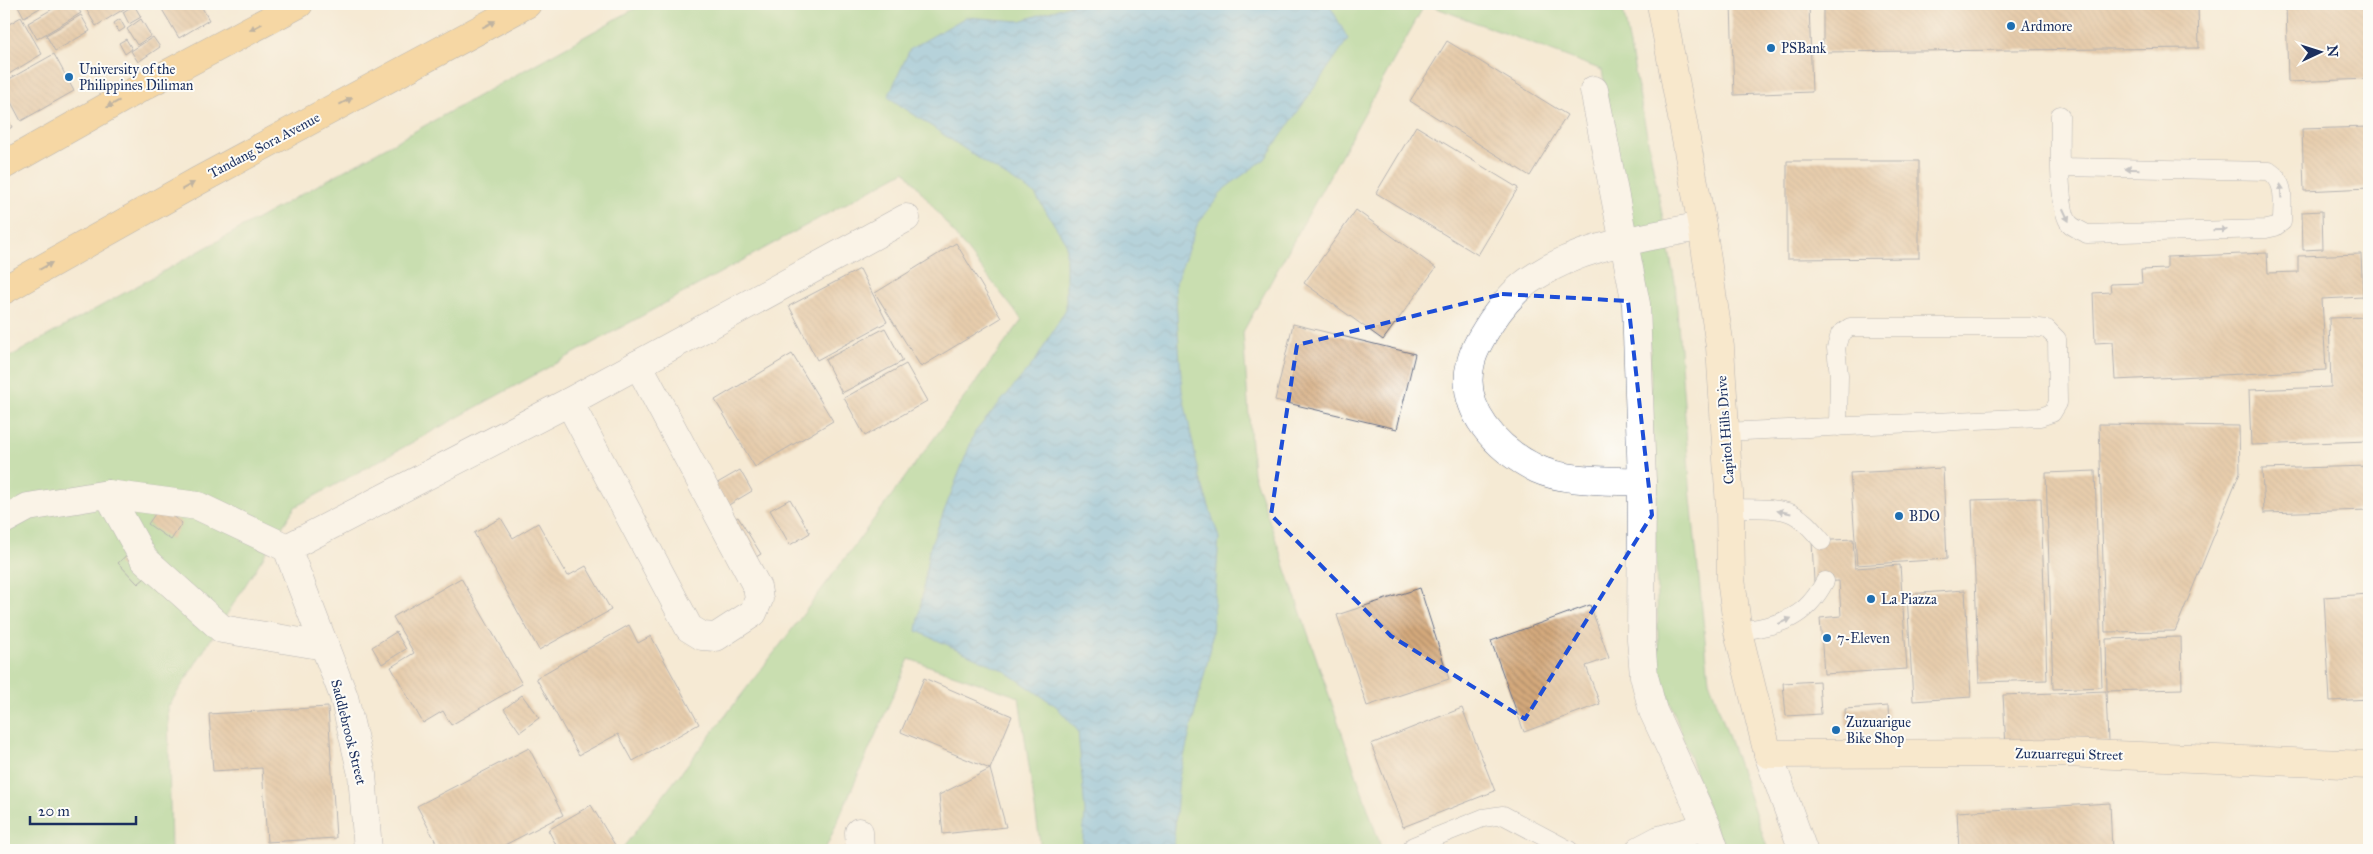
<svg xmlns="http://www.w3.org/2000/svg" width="2373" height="854" font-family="'IM FELL Great Primer',serif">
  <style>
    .grass { fill: #92d085; stroke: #568072 }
    .water { fill: url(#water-waves); stroke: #4273a0 }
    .building { fill: url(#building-back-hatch) }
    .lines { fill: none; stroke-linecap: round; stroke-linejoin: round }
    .lane-casing { stroke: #677087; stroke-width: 19 }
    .street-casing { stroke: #677087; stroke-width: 29 }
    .secondary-casing { stroke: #677087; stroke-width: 29 }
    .primary-casing { stroke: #677087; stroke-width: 29 }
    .lane { stroke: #fff; stroke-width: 18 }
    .street { stroke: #fff; stroke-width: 28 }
    .secondary { stroke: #fbe6c4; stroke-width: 28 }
    .primary { stroke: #f5c16b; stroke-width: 28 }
    .oneway { fill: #7d7164 }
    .oneway2 { fill: #8d97ae }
    .marked { fill: none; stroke: #1d4ed8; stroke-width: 4; stroke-dasharray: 10 6; stroke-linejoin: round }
    .poi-dot { fill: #1f6fb2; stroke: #fdfcf7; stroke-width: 2 }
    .labels { text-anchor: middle; stroke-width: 4; stroke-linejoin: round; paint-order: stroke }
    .poi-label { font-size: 14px; fill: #1b2f5e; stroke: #fdfcf7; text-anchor: start }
    .street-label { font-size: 14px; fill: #1b2f5e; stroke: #fdfcf7 }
  </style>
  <defs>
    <pattern id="water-waves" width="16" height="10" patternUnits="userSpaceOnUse" patternTransform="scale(1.25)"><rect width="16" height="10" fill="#69b7e3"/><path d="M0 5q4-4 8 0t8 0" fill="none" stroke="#5695bb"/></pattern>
    <pattern id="building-back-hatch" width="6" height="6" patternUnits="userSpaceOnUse" patternTransform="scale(1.25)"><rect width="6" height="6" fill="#d4a97b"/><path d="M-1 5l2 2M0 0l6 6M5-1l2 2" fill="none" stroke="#ab8a68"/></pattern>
  </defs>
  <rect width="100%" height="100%" fill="#fdfcf7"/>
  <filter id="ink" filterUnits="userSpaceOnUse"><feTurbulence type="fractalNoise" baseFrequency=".02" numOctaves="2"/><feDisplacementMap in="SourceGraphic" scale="10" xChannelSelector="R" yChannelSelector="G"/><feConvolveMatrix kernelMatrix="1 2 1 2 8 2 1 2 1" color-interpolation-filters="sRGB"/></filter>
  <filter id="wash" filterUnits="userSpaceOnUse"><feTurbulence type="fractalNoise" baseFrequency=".0096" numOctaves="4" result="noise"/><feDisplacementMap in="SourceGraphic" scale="20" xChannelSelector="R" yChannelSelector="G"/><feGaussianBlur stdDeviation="1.12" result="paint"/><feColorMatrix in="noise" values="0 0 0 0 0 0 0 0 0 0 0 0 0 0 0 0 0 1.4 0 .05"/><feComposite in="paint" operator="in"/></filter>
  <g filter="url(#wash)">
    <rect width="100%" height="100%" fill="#f5ead4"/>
    <g class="grass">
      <path d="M 643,4 L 1425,4 L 1243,332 L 1253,473 L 1382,850 L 1041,850 L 1019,697 L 909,659 L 825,850 L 621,850 L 784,640 L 1022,320 L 905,171 L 295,507 L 168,707 L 171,850 L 4,850 L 4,360 Z"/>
      <path d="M 1426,4 L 1622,4 L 1675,282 L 1691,498 L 1709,680 L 1768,850 L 1723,850 L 1659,671 L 1650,349 L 1602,70 Z"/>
    </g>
    <path class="water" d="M 1074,4 L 1329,4 L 1348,39 L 1265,159 L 1225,188 L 1197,225 L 1175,285 L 1182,391 L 1200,478 L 1219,538 L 1211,647 L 1179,777 L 1173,850 L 1082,850 L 1085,812 L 1078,731 L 1056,706 L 1005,671 L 917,631 L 929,550 L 975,432 L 1036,360 L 1066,309 L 1066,243 L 1035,194 L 987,164 L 888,97 L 910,49 L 966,17 L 1020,21 Z"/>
    <g id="blocks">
      <g class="building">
        <path d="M 17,4 L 47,4 L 24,17 Z"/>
        <path d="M 61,4 L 75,4 L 81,13 L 37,39 L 28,23 Z"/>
        <path d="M 83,4 L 132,4 L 96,26 Z"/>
        <path d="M 164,4 L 200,4 L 209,20 L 179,38 L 160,6 Z"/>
        <path d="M 1731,4 L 1809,4 L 1812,92 L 1734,95 Z"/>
        <path d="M 1823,4 L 2198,4 L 2199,48 L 1823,52 Z"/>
        <path d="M 2286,4 L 2369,4 L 2369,79 L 2288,82 Z"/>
        <path d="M 134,5 L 141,17 L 129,24 L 123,12 Z"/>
        <path d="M 81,15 L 90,31 L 55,51 L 46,35 Z"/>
        <path d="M 21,17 L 42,54 L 4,77 L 4,27 Z"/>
        <path d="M 120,19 L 125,28 L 119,32 L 114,23 Z"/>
        <path d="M 141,19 L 151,36 L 137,45 L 127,29 Z"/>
        <path d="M 153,37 L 160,47 L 138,62 L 131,51 Z"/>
        <path d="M 126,39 L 132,49 L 125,54 L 119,43 Z"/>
        <path d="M 1447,41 L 1567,115 L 1530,176 L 1410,101 Z"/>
        <path d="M 54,54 L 74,91 L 21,121 L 4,89 L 4,82 Z"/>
        <path d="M 4,112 L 12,127 L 4,132 Z"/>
        <path d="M 1416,126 L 1518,188 L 1478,255 L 1376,193 Z"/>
        <path d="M 2369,127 L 2369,188 L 2304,191 L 2302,129 Z"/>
        <path d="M 1787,161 L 1919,161 L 1919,258 L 1787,259 Z"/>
        <path d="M 1356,210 L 1436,268 L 1383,340 L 1304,283 Z"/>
        <path d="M 2322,211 L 2323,249 L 2303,250 L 2302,212 Z"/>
        <path d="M 956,243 L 1001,318 L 921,367 L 875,293 Z"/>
        <path d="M 2267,253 L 2268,273 L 2298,272 L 2298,256 L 2361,254 L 2363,297 L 2322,299 L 2326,370 L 2115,380 L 2113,342 L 2095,343 L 2093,293 L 2111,292 L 2110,284 L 2142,283 L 2141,270 L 2167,269 L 2167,257 Z"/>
        <path d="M 860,269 L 887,322 L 817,360 L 789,306 Z"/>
        <path d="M 2369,317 L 2369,441 L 2251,445 L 2249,390 L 2331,387 L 2329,318 Z"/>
        <path d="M 1293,324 L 1415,354 L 1397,429 L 1275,400 Z"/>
        <path d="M 885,328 L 903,361 L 842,393 L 825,360 Z"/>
        <path d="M 792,354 L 833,421 L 755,467 L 715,400 Z"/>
        <path d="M 906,364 L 927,401 L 865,436 L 844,398 Z"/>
        <path d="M 2099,424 L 2239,426 L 2240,472 L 2175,631 L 2105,632 Z"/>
        <path d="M 2369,466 L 2369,510 L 2264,513 L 2262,469 Z"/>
        <path d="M 1943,468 L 1947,559 L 1857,565 L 1850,473 Z"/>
        <path d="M 740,470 L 752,491 L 727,506 L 714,485 Z"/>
        <path d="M 2095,471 L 2102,687 L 2053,689 L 2046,473 Z"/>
        <path d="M 2041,498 L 2047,680 L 1979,682 L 1972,500 Z"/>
        <path d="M 790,499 L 810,533 L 790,545 L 770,510 Z"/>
        <path d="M 160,507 L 182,523 L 171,540 L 148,524 Z"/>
        <path d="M 738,517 L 761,554 L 748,562 L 726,524 Z"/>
        <path d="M 501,518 L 513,538 L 538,523 L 568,576 L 586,566 L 611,610 L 539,650 L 474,533 Z"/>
        <path d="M 1853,539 L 1855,568 L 1900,565 L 1907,669 L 1824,674 L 1820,618 L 1841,616 L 1839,581 L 1814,582 L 1812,541 Z"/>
        <path d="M 132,550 L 152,572 L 138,584 L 118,563 Z"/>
        <path d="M 461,578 L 522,684 L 451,725 L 443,711 L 423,723 L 391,667 L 414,653 L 393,617 Z"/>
        <path d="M 1420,588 L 1449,679 L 1367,706 L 1337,615 Z"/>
        <path d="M 1965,590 L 1971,697 L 1913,701 L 1907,594 Z"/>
        <path d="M 2369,594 L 2369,699 L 2330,701 L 2324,597 Z"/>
        <path d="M 1590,605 L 1609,658 L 1586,666 L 1600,704 L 1524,732 L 1491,641 Z"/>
        <path d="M 629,625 L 638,643 L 651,636 L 699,724 L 633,761 L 618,734 L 579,755 L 536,678 Z"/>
        <path d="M 396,632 L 406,649 L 382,664 L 372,647 Z"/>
        <path d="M 2181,637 L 2182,689 L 2107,691 L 2106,639 Z"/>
        <path d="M 924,678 L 1012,716 L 990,769 L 901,732 Z"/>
        <path d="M 1819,681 L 1821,714 L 1786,716 L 1783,683 Z"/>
        <path d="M 2106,691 L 2108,742 L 2006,747 L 2003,695 Z"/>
        <path d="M 522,695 L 539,718 L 520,732 L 504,709 Z"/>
        <path d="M 1888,706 L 1889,725 L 1846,727 L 1845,709 Z"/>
        <path d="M 328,707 L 336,838 L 267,842 L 262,768 L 213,771 L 209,714 Z"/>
        <path d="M 1462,708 L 1495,791 L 1403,827 L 1371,744 Z"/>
        <path d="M 529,748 L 563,815 L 495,850 L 440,850 L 417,806 Z"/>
        <path d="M 990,769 L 1006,827 L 943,834 L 939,795 Z"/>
        <path d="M 2110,803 L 2112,850 L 1959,850 L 1957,812 Z"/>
        <path d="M 591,805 L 615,845 L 606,850 L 559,850 L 548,830 Z"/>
      </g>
    </g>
  </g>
  <g filter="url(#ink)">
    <use href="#blocks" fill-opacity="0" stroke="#677087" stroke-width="1"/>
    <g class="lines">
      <g class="lane-casing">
        <g id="lane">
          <path d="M 2060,115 C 2060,137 2057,210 2070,224 C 2074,228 2082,231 2087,234 L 2266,229 L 2275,227 L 2282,222 C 2282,203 2287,182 2269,171 L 2061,167"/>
          <path d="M 1724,432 L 2040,417 L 2052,413 L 2058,403 L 2057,339 L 2047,329 L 2031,327 L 1850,327 L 1840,334 L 1836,348 L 1839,375 L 1838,427"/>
          <path d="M 1730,508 C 1749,509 1775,506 1793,514 C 1805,520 1813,531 1822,541"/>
          <path d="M 1738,632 C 1778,624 1804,622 1825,581"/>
          <path d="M 1413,846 L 1483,818 L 1503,815 L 1569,850"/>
        </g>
      </g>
      <g class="street-casing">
        <g id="street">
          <path d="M 1594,90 L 1636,304 L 1642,482 L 1641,639 L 1644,676 L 1653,711 L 1707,827 L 1715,850"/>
          <path d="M 569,402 L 689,628 L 702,636 L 716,637 L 753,613 L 759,599 L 757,587 L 638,364"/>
          <path d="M 1642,482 C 1611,480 1565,482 1537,469 C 1498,450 1458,410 1471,362 C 1474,348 1484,333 1491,322 C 1503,304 1517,287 1536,276 C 1585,244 1646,238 1702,226"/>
          <path d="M 108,494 L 144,559 L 222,629 L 325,646"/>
          <path d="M 4,520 L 28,507 L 108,494 L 198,506 L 287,548 L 344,697 L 362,774 L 368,850"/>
          <path d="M 287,548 L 569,402 L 906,218"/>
          <path d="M 1768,754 L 1803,850"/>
          <path d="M 859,832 L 860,850"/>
          <path d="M 1640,850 L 1659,840 L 1707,827"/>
        </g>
      </g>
      <g class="secondary-casing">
        <path id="secondary" d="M 1661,4 L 1702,226 L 1720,347 L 1730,508 L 1731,579 L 1738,632 L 1768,754 L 2063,753 L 2369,765"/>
      </g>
      <g class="primary-casing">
        <g id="primary">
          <path d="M 4,165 L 146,85 L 299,4"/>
          <path d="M 4,290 L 198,181 L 527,4"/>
        </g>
      </g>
      <use href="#lane" class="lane"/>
      <use href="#street" class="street"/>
      <use href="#secondary" class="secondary"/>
      <use href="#primary" class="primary"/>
    </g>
    <defs><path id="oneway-solid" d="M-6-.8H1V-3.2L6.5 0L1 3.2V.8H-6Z" transform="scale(1.25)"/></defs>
    <g class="oneway">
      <use href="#oneway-solid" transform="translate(489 24) rotate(-28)"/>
      <use href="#oneway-solid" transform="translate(256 27) rotate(152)"/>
      <use href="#oneway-solid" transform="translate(346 101) rotate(-28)"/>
      <use href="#oneway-solid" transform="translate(113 104) rotate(151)"/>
      <use href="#oneway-solid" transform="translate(188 186) rotate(-29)"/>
      <use href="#oneway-solid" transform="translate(46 266) rotate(-29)"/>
    </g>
    <g class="oneway2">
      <use href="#oneway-solid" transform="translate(2132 169) rotate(-179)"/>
      <use href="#oneway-solid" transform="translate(2281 191) rotate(-93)"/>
      <use href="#oneway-solid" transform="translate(2066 215) rotate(65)"/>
      <use href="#oneway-solid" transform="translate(2220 230) rotate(-2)"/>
      <use href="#oneway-solid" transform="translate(1784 512) rotate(-169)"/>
      <use href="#oneway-solid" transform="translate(1785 621) rotate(-24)"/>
    </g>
  </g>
  <path d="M0 0H2373V854H0ZM 1502,294 L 1628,301 L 1652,515 L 1525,719 L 1391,636 L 1271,515 L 1297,345 Z" fill="#f5ead4" fill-opacity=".55" fill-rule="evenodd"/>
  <path class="marked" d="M 1502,294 L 1628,301 L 1652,515 L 1525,719 L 1391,636 L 1271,515 L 1297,345 Z"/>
  <g class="poi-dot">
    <circle cx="2011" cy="26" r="5"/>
    <circle cx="1771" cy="48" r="5"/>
    <circle cx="69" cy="77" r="5"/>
    <circle cx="1899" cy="516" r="5"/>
    <circle cx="1871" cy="599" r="5"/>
    <circle cx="1827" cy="638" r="5"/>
    <circle cx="1836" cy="730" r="5"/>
  </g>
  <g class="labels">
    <g class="poi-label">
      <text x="2021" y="31">Ardmore</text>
      <text x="1781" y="53">PSBank</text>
      <text x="79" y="74">University of the<tspan x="79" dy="16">Philippines Diliman</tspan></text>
      <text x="1909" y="521">BDO</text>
      <text x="1881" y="604">La Piazza</text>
      <text x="1837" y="643">7-Eleven</text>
      <text x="1846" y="727">Zuzuarigue<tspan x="1846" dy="16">Bike Shop</tspan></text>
    </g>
    <g class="street-label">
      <text transform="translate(264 145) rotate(-28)" y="5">Tandang Sora Avenue</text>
      <text transform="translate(1725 430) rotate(-94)" y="5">Capitol Hills Drive</text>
      <text transform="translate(349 732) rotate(76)" y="5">Saddlebrook Street</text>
      <text transform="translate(2069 754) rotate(1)" y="5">Zuzuarregui Street</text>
    </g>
  </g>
  <rect width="2373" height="854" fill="none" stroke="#fdfcf7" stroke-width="20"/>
  <g transform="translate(2320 52) rotate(86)" stroke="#fdfcf7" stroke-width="4" paint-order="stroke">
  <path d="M0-4L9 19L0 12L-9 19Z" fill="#1b2f5e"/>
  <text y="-8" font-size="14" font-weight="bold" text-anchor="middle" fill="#1b2f5e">N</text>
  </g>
  <path d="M30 816v8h106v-8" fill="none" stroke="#1b2f5e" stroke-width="2.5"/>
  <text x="38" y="816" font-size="15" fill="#1b2f5e" stroke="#fdfcf7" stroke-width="4" paint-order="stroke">20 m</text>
</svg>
